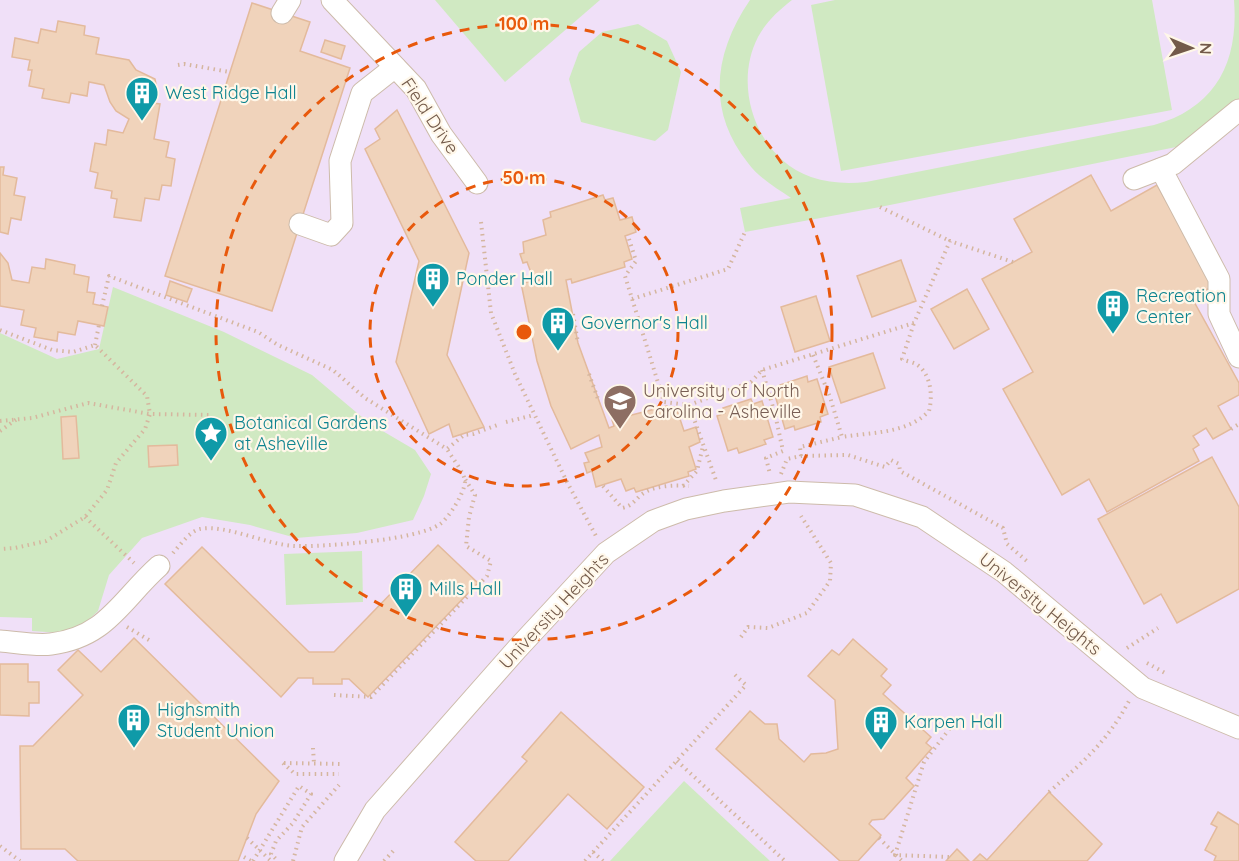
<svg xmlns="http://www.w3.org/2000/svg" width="1239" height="861" font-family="Quicksand,sans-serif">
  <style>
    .education { fill: #f0e0f8 }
    .green { fill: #d0e9c2 }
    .building { fill: #f0d3bb; stroke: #e3ba9c; stroke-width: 1.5 }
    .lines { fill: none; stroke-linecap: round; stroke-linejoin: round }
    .minor-casing { stroke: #cdbbaa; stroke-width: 23 }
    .path { stroke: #d5b69f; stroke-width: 4; stroke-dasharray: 1.5 4.5; stroke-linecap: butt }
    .minor { stroke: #fff; stroke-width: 21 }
    .path-bridge { stroke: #d5b69f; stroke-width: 4; stroke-dasharray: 1.5 4.5; stroke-linecap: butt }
    .ring { fill: none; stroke: #e8590c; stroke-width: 3; stroke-dasharray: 10 8 }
    .labels { text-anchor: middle; stroke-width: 4.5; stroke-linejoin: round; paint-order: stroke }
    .culture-label { font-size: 18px; fill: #0d838f; stroke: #fff7e9; text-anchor: start }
    .street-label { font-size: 18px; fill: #735a4a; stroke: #fff7e9 }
    .education-label { font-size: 18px; fill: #785e54; stroke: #fff7e9; text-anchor: start }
    .centre { fill: #e8590c; stroke: #fff7e9; stroke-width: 3 }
    .ring-label { font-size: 18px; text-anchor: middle; font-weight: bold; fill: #e8590c; stroke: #fff7e9; stroke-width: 4.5; stroke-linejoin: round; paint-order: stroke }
  </style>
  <rect width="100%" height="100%" fill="#fcf3e3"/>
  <rect class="education" x="0" y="0" width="1239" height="861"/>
  <g class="green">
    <path d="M 435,0 L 600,0 L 505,82 Z"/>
    <path d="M 750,0 L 792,0 C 779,10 766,22 758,37 C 732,87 757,158 811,177 C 829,183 847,184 866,182 L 1154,125 C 1215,108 1239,63 1234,0 L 1239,0 L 1239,101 L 1181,146 L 880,207 L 745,232 L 740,208 L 791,198 C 776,188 759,178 748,163 C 706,110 714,53 750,0 Z"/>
    <path d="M 835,0 L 1152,0 L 1172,110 L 841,171 L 811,5 Z"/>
    <path d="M 638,24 L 667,41 L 681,72 L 668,130 L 655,141 L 581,122 L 569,79 L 579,52 L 602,32 Z"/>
    <path d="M 113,287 L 224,332 L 312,375 L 369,423 L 415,450 L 431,474 L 424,496 L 413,520 L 357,533 L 296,538 L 250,525 L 202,517 L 142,538 L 109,575 L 98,611 L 81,627 L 60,633 L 32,631 L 32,618 L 0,617 L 0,333 L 57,359 L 99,349 Z"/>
    <path d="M 362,551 L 363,602 L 286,605 L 284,554 Z"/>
    <path d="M 684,781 L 770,861 L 610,861 Z"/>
  </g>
  <g class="building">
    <path d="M 252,3 L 310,22 L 300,51 L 350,68 L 272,311 L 165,276 Z"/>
    <path d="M 58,21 L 85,26 L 84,35 L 99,38 L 96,54 L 129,60 L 136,70 L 155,79 L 156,84 L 153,103 L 160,104 L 154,139 L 169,142 L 166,157 L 175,159 L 171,186 L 162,185 L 159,200 L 145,198 L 141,221 L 114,217 L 117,199 L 111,198 L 112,191 L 95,188 L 98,173 L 90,171 L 95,143 L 106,145 L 108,130 L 123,133 L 129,119 L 116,111 L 110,102 L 104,85 L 89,82 L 87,96 L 71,93 L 69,103 L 42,98 L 44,89 L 29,86 L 32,70 L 28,70 L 30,60 L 12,57 L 15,38 L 38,43 L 41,29 L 56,32 Z"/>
    <path d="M 325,40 L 345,46 L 341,59 L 321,52 Z"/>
    <path d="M 397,110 L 469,253 L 447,355 L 484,427 L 453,437 L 449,424 L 429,434 L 396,362 L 419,261 L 365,149 L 380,139 L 375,129 Z"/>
    <path d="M 0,167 L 4,167 L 3,175 L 17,178 L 14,195 L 25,197 L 21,220 L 11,218 L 8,234 L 0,232 Z"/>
    <path d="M 1091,175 L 1111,211 L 1157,185 L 1213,286 L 1192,298 L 1239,383 L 1239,395 L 1218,406 L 1231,429 L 1213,439 L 1206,428 L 1193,436 L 1199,445 L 1193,449 L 1199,461 L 1107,512 L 1089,479 L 1062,495 L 1003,389 L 1033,372 L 982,279 L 1032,252 L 1014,219 Z"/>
    <path d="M 603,195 L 605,200 L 613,198 L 620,220 L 632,217 L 636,232 L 625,236 L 632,259 L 624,262 L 625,267 L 572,283 L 571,279 L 566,280 L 578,343 L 609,428 L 614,426 L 612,420 L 667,406 L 668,409 L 676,407 L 684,431 L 696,427 L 700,442 L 689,447 L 696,469 L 688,472 L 689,476 L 636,492 L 634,488 L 626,491 L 621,479 L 596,487 L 592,471 L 587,473 L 584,463 L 589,462 L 585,453 L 602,447 L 599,435 L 571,449 L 551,406 L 537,361 L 521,283 L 540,280 L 538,276 L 533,278 L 527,262 L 523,263 L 520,254 L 524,253 L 523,242 L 546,235 L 543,220 L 551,217 L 550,212 Z"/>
    <path d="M 0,253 L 8,263 L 12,280 L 29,283 L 32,267 L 45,269 L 46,259 L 75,265 L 74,274 L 89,277 L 87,292 L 95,293 L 93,304 L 108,307 L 104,326 L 78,321 L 75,335 L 58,332 L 57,341 L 34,337 L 36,328 L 21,325 L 24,310 L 0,306 Z"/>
    <path d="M 901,260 L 916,301 L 872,317 L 857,276 Z"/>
    <path d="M 170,281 L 192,289 L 187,302 L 166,295 Z"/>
    <path d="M 967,289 L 989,329 L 954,349 L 931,309 Z"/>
    <path d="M 816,296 L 830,341 L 795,352 L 781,307 Z"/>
    <path d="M 873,353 L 885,388 L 841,403 L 829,367 Z"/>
    <path d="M 807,376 L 808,382 L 817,379 L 828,414 L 820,417 L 821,422 L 795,430 L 794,426 L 785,429 L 774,392 L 781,390 L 780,385 Z"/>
    <path d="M 751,399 L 753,404 L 762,401 L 773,437 L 764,440 L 766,444 L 739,453 L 737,448 L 728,451 L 717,416 L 725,413 L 723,408 Z"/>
    <path d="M 76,416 L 79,458 L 63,459 L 61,417 Z"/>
    <path d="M 177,445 L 178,465 L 149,467 L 148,446 Z"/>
    <path d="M 1212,457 L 1239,507 L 1239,589 L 1177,623 L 1161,594 L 1144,604 L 1098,519 Z"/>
    <path d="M 438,545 L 478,583 L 368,697 L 349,679 L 342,679 L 342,684 L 313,684 L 313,678 L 298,678 L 281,697 L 165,584 L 202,547 L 309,652 L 334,652 Z"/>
    <path d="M 134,638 L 279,781 L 256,814 L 238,861 L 78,861 L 65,849 L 21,849 L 20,746 L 33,746 L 83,695 L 58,670 L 78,650 L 101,672 Z"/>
    <path d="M 853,639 L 887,669 L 881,676 L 891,685 L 883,694 L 931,737 L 926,743 L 932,748 L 906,778 L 914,786 L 884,819 L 872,820 L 869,824 L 881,835 L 879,838 L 858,861 L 840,861 L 716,749 L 750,711 L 765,724 L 777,724 L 779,739 L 804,762 L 811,754 L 826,753 L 838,749 L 835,700 L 808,676 L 832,650 L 839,655 Z"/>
    <path d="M 0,664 L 28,664 L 28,682 L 39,682 L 39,703 L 29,703 L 29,716 L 0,715 Z"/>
    <path d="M 561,712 L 644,787 L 607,829 L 568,794 L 508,861 L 476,861 L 455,842 L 527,761 L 522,757 Z"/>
    <path d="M 1049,792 L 1102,844 L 1087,861 L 973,861 L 980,854 L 987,860 Z"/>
    <path d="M 1218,812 L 1239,825 L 1239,861 L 1214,861 L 1216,856 L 1205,850 L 1217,827 L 1211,824 Z"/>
    <path d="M 957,849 L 969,861 L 946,861 Z"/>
  </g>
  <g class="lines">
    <g class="minor-casing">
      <g id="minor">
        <path d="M 332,0 L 416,89 L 441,134 L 477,183"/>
        <path d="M 282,13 L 290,0"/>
        <path d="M 1161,169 L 1219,279 L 1219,314 L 1239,357"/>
        <path d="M 1134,179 L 1173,164 L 1239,110"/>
        <path d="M 300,224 L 331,235 L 342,223 L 340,161 L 362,93 L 395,67"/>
        <path d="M 0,641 C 15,642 36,646 51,644 C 107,637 121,600 159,566"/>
        <path d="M 345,861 L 375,810 L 517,649 L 606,553 L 653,521 L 686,509 L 724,501 L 789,492 L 855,495 L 922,517 L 1004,572 L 1143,688 L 1239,728"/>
      </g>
    </g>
    <g class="path">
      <path d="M 178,65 L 184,64 L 230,72"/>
      <path d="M 880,207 L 950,241"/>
      <path d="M 481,222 L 491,313 L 515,374 L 567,482 L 596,536"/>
      <path d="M 629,239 L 636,261 L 625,276 L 664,402 L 689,405 L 717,483"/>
      <path d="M 632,299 L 728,269 L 745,232"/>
      <path d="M 102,306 L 109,276 L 258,332 L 278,345 L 333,370 L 365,398 L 447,449 L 464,435 L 473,434 L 500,424"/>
      <path d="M 573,314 L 578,343"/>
      <path d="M 0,330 L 52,350 L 73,352 L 95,345 L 147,396 L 150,414 L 145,429 L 116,463 L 107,490 L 85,517 L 46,541 L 15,548 L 0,549"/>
      <path d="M 95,345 L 99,325"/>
      <path d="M 813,355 L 830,397 L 842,437 C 872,432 907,434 929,411 C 933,396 931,373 916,364 C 912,362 906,361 902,359 L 914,323"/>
      <path d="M 762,370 L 775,414 L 783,451 L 766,458 L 770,474"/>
      <path d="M 589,374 L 598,399"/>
      <path d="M 689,405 L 751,382 L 762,370 L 914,323 L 950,241 L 1013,262"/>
      <path d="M 0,421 L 32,418 L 88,403 L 150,414 L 211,415"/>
      <path d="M 506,422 L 534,415"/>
      <path d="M 1231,429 L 1239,424"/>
      <path d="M 0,431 L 17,419"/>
      <path d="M 801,456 L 800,447 L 842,437"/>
      <path d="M 781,474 L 787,459 L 801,456 L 848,455 L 885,467 L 891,460 L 899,464 L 900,471 L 1003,528 L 1007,544 L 1029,563"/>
      <path d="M 603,486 L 622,508 C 632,506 634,501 641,495 C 653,485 675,485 689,486"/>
      <path d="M 683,486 L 697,471 L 703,446"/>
      <path d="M 85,517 L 134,563"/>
      <path d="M 173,553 C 180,545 190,531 200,529 C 226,524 267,545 295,546 C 324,547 418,540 440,524 C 449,518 465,492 465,481 C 464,472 452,458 447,449"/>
      <path d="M 127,627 L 149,640"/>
      <path d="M 741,637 L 748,627 L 768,628 L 807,613 L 830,581 L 831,563 L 801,516"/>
      <path d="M 1127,648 L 1158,628"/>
      <path d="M 1147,663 L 1167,674"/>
      <path d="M 334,695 L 371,697 L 487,576 L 491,561 L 466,546 L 469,517 L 475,495 L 465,479"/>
      <path d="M 313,748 L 314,764"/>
      <path d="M 677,761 L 785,861"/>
      <path d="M 283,763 L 295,774 L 339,774"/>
      <path d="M 284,763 L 342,764"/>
      <path d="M 1049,792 C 1083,762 1107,742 1129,701"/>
      <path d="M 879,838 L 902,861"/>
      <path d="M 0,846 L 20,861"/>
      <path d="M 593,852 L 603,861"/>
      <path d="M 244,857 L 251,861"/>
      <path d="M 949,857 L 895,855 L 924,762 L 954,723"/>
      <path d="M 253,861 L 299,786 L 311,794 L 293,823 L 276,841 L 271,854 L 278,861"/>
      <path d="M 293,861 L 302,827 L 339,785"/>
      <path d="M 384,861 L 395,849"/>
      <path d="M 585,861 L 746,685 L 734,674"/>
    </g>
    <use href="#minor" class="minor"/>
    <path class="path-bridge" d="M 247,838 L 271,861"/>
  </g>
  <g class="ring">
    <circle cx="524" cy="332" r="154"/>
    <circle cx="524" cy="332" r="308"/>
  </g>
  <defs>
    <g id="building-pin" transform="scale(1.725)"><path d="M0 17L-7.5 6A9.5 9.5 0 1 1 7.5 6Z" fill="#0f9aa8" stroke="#fff7e9"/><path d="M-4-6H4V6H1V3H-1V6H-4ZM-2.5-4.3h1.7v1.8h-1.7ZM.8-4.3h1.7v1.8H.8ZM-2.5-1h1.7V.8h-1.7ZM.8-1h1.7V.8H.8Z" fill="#fff"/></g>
    <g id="university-pin" transform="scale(1.725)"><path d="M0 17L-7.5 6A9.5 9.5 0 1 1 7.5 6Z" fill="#8d6e63" stroke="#fff7e9"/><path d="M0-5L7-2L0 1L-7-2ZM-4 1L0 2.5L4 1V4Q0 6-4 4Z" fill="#fff"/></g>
    <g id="sight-pin" transform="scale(1.725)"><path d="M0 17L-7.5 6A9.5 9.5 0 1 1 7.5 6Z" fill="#0f9aa8" stroke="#fff7e9"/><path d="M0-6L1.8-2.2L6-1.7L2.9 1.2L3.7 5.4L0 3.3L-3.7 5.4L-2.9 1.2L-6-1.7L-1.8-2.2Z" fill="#fff"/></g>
  </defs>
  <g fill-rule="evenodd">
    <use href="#building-pin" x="142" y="93"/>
    <use href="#building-pin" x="433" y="279"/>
    <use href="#building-pin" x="1113" y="306"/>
    <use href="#building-pin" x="558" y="323"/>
    <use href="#university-pin" x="620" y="401"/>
    <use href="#sight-pin" x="211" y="433"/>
    <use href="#building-pin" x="406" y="589"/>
    <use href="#building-pin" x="134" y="720"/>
    <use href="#building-pin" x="881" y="722"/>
  </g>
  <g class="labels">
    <g class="culture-label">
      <text x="165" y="99">West Ridge Hall</text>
      <text x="456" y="285">Ponder Hall</text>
      <text x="1136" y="302">Recreation<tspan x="1136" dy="21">Center</tspan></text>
      <text x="581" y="329">Governor's Hall</text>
      <text x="234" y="429">Botanical Gardens<tspan x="234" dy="21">at Asheville</tspan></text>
      <text x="429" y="595">Mills Hall</text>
      <text x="157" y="716">Highsmith<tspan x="157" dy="21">Student Union</tspan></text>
      <text x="904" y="728">Karpen Hall</text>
    </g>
    <g class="street-label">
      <text transform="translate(430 116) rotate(56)" y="6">Field Drive</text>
      <text transform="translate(1040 604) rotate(39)" y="6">University Heights</text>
      <text transform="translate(554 611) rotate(-47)" y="6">University Heights</text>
    </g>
    <g class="education-label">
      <text x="643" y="397">University of North<tspan x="643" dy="21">Carolina - Asheville</tspan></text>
    </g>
  </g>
  <circle cx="524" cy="332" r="9" class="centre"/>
  <g class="ring-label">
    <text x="524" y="30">100 m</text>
    <text x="524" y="184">50 m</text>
  </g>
  <g transform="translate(1191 48) rotate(92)" stroke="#fff7e9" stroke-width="4.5" paint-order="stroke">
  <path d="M0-4.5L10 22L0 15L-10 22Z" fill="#735a4a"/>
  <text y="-9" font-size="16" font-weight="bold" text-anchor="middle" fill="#735a4a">N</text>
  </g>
</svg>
